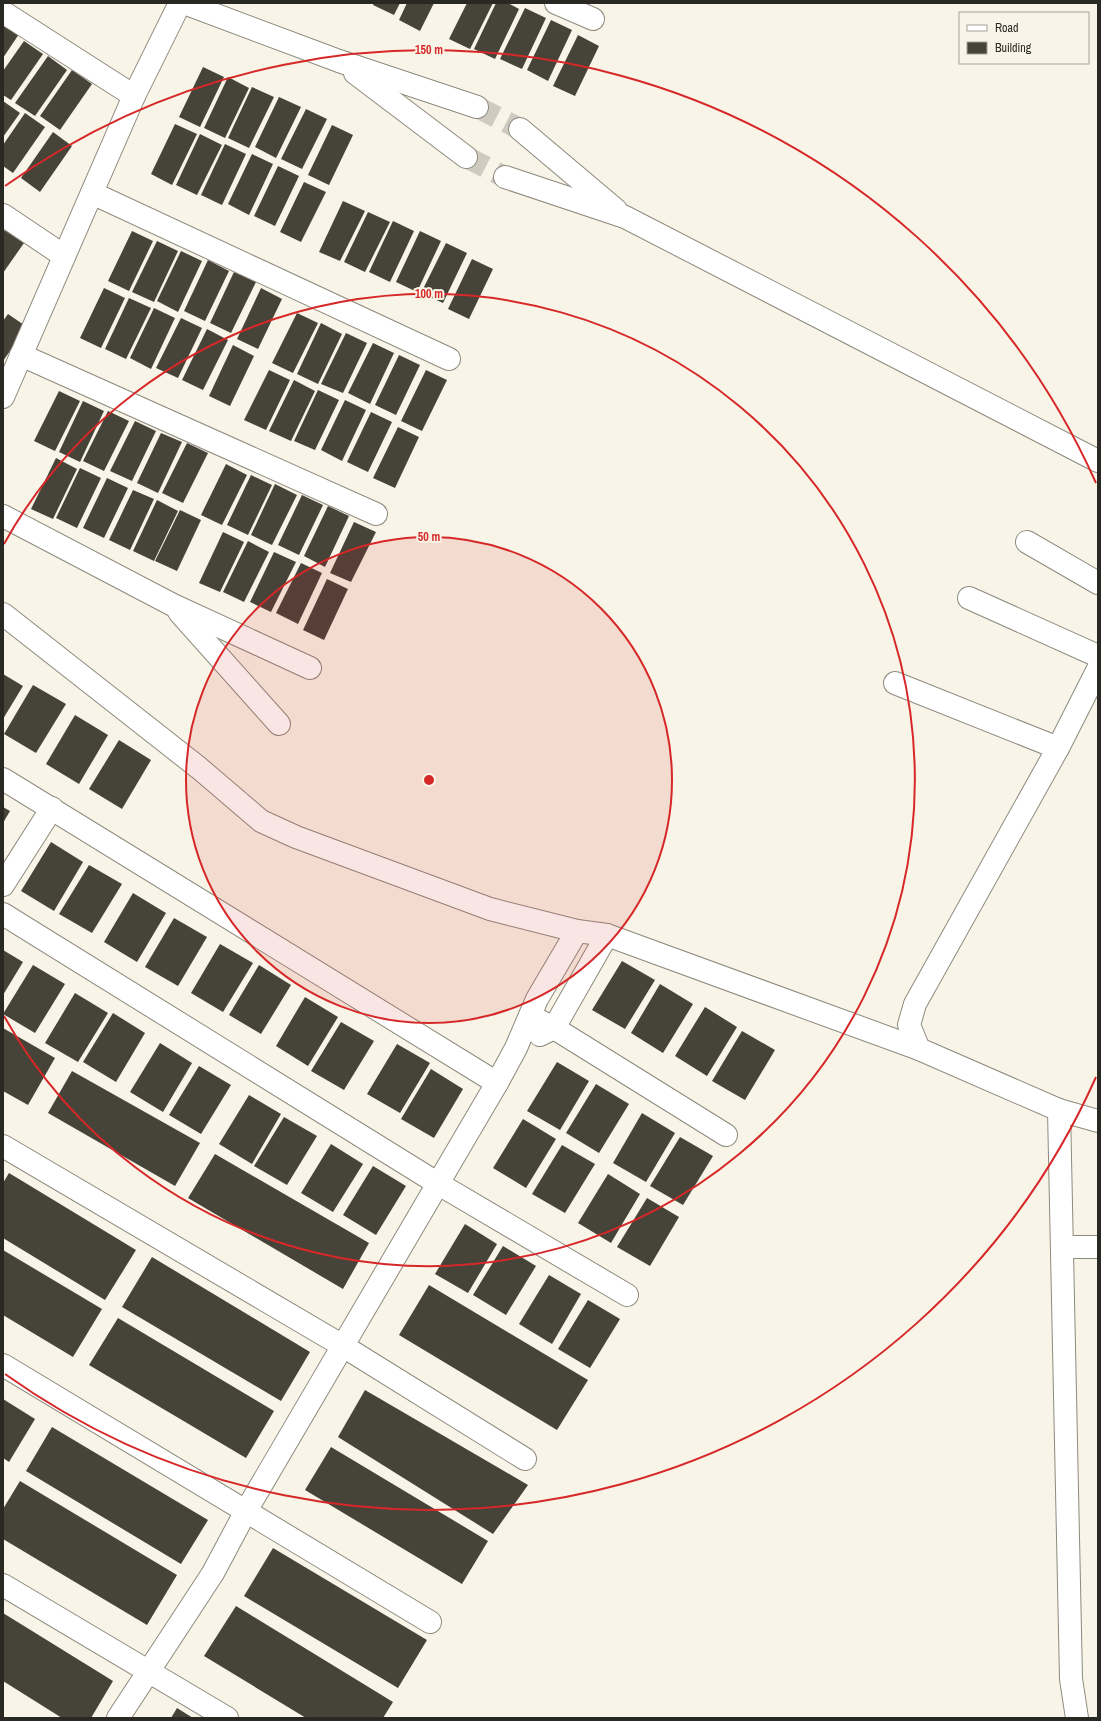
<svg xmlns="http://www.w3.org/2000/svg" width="1101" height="1721" font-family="'Archivo Narrow',sans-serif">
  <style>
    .building { fill: #464339 }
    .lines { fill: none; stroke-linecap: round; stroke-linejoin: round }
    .minor-tunnel { stroke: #cfcbc0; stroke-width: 22; stroke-dasharray: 22 11; stroke-linecap: butt }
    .minor-casing { stroke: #8d8a7e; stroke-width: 24 }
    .minor { stroke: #fff; stroke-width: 22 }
    .ring { fill: none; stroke: #d62828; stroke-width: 2 }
    .centre { fill: #d62828; stroke: #f8f4e7; stroke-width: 2 }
    .ring-label { font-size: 12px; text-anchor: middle; font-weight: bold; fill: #d62828; stroke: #f8f4e7; stroke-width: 4; stroke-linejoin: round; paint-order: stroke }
  </style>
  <rect width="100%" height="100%" fill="#f8f4e7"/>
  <g class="building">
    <path d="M 374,3 L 400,3 L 394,15 L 373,5 Z"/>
    <path d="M 407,3 L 434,3 L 420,31 L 399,20 Z"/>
    <path d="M 467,3 L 493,3 L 470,49 L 449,39 Z"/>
    <path d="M 496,3 L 508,3 L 519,9 L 495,59 L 474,49 Z"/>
    <path d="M 525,8 L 546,18 L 522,69 L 500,59 Z"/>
    <path d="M 551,20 L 572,30 L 548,81 L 527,70 Z"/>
    <path d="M 3,23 L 19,34 L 3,58 Z"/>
    <path d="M 578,35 L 599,46 L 575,96 L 553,86 Z"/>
    <path d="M 24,41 L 43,54 L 11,100 L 3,95 L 3,71 Z"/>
    <path d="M 48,56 L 67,70 L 35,116 L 15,103 Z"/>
    <path d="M 203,67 L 224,77 L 200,127 L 179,117 Z"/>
    <path d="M 72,70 L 92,84 L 60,130 L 40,116 Z"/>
    <path d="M 228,77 L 249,88 L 225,138 L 204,128 Z"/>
    <path d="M 252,87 L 274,97 L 249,148 L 228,138 Z"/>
    <path d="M 279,97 L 301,107 L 276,158 L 255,147 Z"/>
    <path d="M 3,101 L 20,113 L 3,137 Z"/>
    <path d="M 306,109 L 327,119 L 302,169 L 281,159 Z"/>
    <path d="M 25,113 L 45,127 L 13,173 L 3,166 L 3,145 Z"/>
    <path d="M 175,124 L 197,134 L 172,185 L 151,174 Z"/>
    <path d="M 332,125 L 353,135 L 329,185 L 308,175 Z"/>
    <path d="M 53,132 L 72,146 L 40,192 L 21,178 Z"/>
    <path d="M 200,134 L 222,145 L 197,195 L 176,185 Z"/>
    <path d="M 225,144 L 246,154 L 222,205 L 201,195 Z"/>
    <path d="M 252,154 L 273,164 L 249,215 L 228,204 Z"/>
    <path d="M 278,166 L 299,176 L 275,226 L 254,216 Z"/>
    <path d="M 304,182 L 326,192 L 301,242 L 280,232 Z"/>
    <path d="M 343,201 L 365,211 L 340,261 L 319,252 Z"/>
    <path d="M 368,212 L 390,222 L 365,272 L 344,262 Z"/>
    <path d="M 393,221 L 414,231 L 390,282 L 369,272 Z"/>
    <path d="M 5,230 L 24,243 L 3,273 L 3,233 Z"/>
    <path d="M 132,231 L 153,241 L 129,291 L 108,281 Z"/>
    <path d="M 420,231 L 441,241 L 417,292 L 396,282 Z"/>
    <path d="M 157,241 L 178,251 L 154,302 L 132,292 Z"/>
    <path d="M 446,243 L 467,253 L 443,303 L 421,293 Z"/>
    <path d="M 181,251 L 202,261 L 178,312 L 157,301 Z"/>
    <path d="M 472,259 L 493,269 L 469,319 L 448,309 Z"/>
    <path d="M 208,260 L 229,271 L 205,321 L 184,311 Z"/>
    <path d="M 234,272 L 256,282 L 231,333 L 210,323 Z"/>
    <path d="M 104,288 L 125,298 L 101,348 L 80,338 Z"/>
    <path d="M 261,288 L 282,299 L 258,349 L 237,339 Z"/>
    <path d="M 129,298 L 151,308 L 126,359 L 105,349 Z"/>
    <path d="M 154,308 L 175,318 L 151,369 L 130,358 Z"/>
    <path d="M 297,313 L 318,323 L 293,373 L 272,363 Z"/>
    <path d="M 8,314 L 27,327 L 3,361 L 3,321 Z"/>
    <path d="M 181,318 L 202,328 L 178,378 L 156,368 Z"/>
    <path d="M 321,323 L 342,334 L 318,384 L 297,374 Z"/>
    <path d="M 207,329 L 228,340 L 203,390 L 182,380 Z"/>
    <path d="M 346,333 L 367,343 L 343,393 L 321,384 Z"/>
    <path d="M 373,343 L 394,353 L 370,404 L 348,393 Z"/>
    <path d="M 233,345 L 254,356 L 230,406 L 209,396 Z"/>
    <path d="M 399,355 L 420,365 L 396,415 L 375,405 Z"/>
    <path d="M 269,370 L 290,380 L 266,430 L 244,420 Z"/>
    <path d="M 426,370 L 447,380 L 422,431 L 401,421 Z"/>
    <path d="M 294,380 L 315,391 L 291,441 L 269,431 Z"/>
    <path d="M 318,390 L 339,400 L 315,450 L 294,441 Z"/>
    <path d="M 59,391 L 80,401 L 55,451 L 34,441 Z"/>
    <path d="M 345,400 L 366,410 L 342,461 L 321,450 Z"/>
    <path d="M 83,401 L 104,411 L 80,462 L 59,452 Z"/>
    <path d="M 108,411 L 129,421 L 104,471 L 83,461 Z"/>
    <path d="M 371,412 L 392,422 L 368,472 L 347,462 Z"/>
    <path d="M 135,421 L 156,431 L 132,481 L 110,471 Z"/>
    <path d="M 398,427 L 419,437 L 395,488 L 373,478 Z"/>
    <path d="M 161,433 L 182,442 L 158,493 L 137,483 Z"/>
    <path d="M 187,443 L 208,453 L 183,503 L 162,493 Z"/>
    <path d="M 56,458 L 77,469 L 53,519 L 31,509 Z"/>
    <path d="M 226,464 L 247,475 L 222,525 L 201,515 Z"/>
    <path d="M 80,468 L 101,478 L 77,528 L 56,518 Z"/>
    <path d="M 251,475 L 272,485 L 248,535 L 227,525 Z"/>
    <path d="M 107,478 L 128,488 L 104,538 L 83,528 Z"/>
    <path d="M 275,484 L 297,495 L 272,545 L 251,535 Z"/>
    <path d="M 133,490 L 154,499 L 130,550 L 109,540 Z"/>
    <path d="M 302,495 L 323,505 L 299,555 L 278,545 Z"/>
    <path d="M 157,500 L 178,511 L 154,561 L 133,551 Z"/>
    <path d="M 328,506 L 349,516 L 325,567 L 304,556 Z"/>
    <path d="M 180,510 L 201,520 L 177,571 L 155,561 Z"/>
    <path d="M 354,522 L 376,532 L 351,582 L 330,573 Z"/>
    <path d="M 223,532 L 244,542 L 220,592 L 199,583 Z"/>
    <path d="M 248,541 L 269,552 L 244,602 L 223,592 Z"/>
    <path d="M 274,552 L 296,562 L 271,612 L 250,602 Z"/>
    <path d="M 301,563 L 322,573 L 298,624 L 276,613 Z"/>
    <path d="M 327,579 L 348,589 L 324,640 L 303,630 Z"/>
    <path d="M 3,674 L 23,686 L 3,719 Z"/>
    <path d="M 33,685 L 66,704 L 36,753 L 4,734 Z"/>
    <path d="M 75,715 L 108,735 L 79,784 L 46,764 Z"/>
    <path d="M 119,740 L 151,760 L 122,809 L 89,789 Z"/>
    <path d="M 3,807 L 10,811 L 3,823 Z"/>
    <path d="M 51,842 L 83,862 L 54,911 L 21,891 Z"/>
    <path d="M 89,865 L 122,884 L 92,933 L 59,914 Z"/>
    <path d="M 133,893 L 166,913 L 137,962 L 104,942 Z"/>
    <path d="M 174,918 L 207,937 L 178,986 L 145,967 Z"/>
    <path d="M 220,944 L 253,963 L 223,1012 L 191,993 Z"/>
    <path d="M 3,950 L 23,962 L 3,995 Z"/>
    <path d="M 622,961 L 655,980 L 625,1029 L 592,1010 Z"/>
    <path d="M 33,965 L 65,984 L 35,1033 L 3,1014 Z"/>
    <path d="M 259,965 L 291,985 L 261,1034 L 229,1015 Z"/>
    <path d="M 660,984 L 693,1004 L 663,1053 L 631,1033 Z"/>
    <path d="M 75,993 L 108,1013 L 78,1062 L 45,1043 Z"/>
    <path d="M 305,997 L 338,1017 L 308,1066 L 276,1046 Z"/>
    <path d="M 705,1007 L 737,1027 L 707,1076 L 675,1056 Z"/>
    <path d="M 113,1013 L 145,1033 L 116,1082 L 83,1062 Z"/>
    <path d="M 341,1022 L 374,1041 L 344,1090 L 311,1071 Z"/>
    <path d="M 3,1028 L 55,1058 L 28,1105 L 3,1091 Z"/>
    <path d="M 742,1031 L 775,1050 L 745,1100 L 712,1081 Z"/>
    <path d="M 160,1043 L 192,1063 L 163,1112 L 130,1092 Z"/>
    <path d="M 397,1044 L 430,1063 L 400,1113 L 367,1094 Z"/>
    <path d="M 557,1062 L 589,1081 L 560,1130 L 527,1111 Z"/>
    <path d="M 199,1066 L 231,1085 L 201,1134 L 169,1115 Z"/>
    <path d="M 431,1069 L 463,1089 L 434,1138 L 401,1119 Z"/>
    <path d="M 72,1071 L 200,1143 L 175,1186 L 48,1113 Z"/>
    <path d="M 596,1084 L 629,1104 L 599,1153 L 566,1133 Z"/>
    <path d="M 249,1095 L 281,1114 L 252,1164 L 219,1144 Z"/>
    <path d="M 642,1113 L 675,1133 L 646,1182 L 613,1163 Z"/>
    <path d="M 284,1117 L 317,1136 L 287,1185 L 254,1166 Z"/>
    <path d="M 523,1119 L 556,1139 L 526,1188 L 493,1168 Z"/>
    <path d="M 680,1137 L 713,1156 L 683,1205 L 650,1186 Z"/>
    <path d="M 331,1144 L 363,1164 L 333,1212 L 301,1193 Z"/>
    <path d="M 562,1145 L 595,1164 L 565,1213 L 532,1194 Z"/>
    <path d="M 215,1154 L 369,1243 L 343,1289 L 188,1198 Z"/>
    <path d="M 373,1166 L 406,1186 L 376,1235 L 343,1215 Z"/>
    <path d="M 9,1173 L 136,1250 L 105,1300 L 3,1238 L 3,1183 Z"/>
    <path d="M 608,1174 L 640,1194 L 611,1243 L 578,1223 Z"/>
    <path d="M 647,1198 L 679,1217 L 650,1266 L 617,1247 Z"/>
    <path d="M 465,1224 L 497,1244 L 468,1293 L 435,1274 Z"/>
    <path d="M 503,1246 L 536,1266 L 506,1315 L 473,1295 Z"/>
    <path d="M 3,1250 L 102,1309 L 73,1357 L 3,1315 Z"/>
    <path d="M 152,1257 L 310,1352 L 281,1401 L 122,1307 Z"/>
    <path d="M 549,1275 L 581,1294 L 552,1344 L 519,1324 Z"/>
    <path d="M 429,1285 L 588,1380 L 557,1430 L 399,1335 Z"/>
    <path d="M 588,1300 L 620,1319 L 590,1368 L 558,1349 Z"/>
    <path d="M 118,1318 L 274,1411 L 246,1458 L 89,1365 Z"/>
    <path d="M 365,1390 L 528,1485 L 493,1534 L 338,1437 Z"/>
    <path d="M 3,1399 L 35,1419 L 9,1462 L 3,1458 Z"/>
    <path d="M 52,1427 L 208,1520 L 181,1564 L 26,1471 Z"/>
    <path d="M 331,1447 L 488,1541 L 462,1584 L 305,1490 Z"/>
    <path d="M 20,1481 L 177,1575 L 147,1625 L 3,1539 L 3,1509 Z"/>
    <path d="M 273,1548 L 427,1640 L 398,1688 L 244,1596 Z"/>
    <path d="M 236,1606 L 393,1702 L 383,1718 L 306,1718 L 204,1656 Z"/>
    <path d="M 3,1613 L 113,1681 L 91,1718 L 62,1718 L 3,1681 Z"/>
    <path d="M 177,1708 L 193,1718 L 171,1718 Z"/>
  </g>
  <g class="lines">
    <g class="minor-tunnel">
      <path d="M 477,107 L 520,129"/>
      <path d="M 466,157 L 505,177"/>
    </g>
    <g class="minor-casing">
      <g id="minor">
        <path d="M 184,3 L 339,61 L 477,107"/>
        <path d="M 556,3 L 593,19"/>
        <path d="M 3,12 L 134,96"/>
        <path d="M 355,73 L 466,157"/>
        <path d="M 520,129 L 616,210"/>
        <path d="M 505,177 L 625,217 L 1098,461"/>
        <path d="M 92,193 L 449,359"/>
        <path d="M 3,215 L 64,256"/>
        <path d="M 21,355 L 376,514"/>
        <path d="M 3,397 L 134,96 L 180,3"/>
        <path d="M 3,516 L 173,605 L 310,668"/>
        <path d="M 1027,542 L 1098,583"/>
        <path d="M 969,598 L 1098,656"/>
        <path d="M 179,612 L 279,724"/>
        <path d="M 3,614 L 199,768 L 261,821 L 296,837 L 490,909 L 577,931 L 607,935 L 919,1049"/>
        <path d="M 1098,669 L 1058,748 L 915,1004 L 909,1025 L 919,1049 L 1059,1110 L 1098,1121"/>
        <path d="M 895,683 L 1058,748"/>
        <path d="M 3,779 L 497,1083"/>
        <path d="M 3,885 L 52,808"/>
        <path d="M 3,914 L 437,1183 L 627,1295"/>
        <path d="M 530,1016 L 554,1028 L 726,1135"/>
        <path d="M 540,1035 L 554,1028 L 607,935"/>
        <path d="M 1059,1110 L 1071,1679 L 1077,1718"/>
        <path d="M 3,1146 L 343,1346 L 525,1459"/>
        <path d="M 1062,1247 L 1098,1247"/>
        <path d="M 3,1365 L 430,1622"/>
        <path d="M 3,1585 L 227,1718"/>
        <path d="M 118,1718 L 213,1573 L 246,1511 L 497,1083 L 516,1048 L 537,999 L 577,931"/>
      </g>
    </g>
    <use href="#minor" class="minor"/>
  </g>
  <circle cx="429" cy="780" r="243" fill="#d62828" fill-opacity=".12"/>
  <g class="ring">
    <circle cx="429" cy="780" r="243"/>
    <path d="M4 544A486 486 0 1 1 4 1016"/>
    <path d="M1096 1077A730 730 0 0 1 5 1374M5 186A730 730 0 0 1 1096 483"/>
  </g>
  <circle cx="429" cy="780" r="6" class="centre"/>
  <g class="ring-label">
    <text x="429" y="54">150 m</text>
    <text x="429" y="298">100 m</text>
    <text x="429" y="541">50 m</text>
  </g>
  <rect width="1101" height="1721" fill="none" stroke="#2a2823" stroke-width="8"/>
  <rect x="959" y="12" width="130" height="52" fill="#f8f4e7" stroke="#a6a299"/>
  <rect x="967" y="25" width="20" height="6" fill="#ffffff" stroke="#a6a299"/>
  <text x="995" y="32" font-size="12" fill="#2a2823">Road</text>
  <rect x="967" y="42" width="20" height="12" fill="#464339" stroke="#a6a299"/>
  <text x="995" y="52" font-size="12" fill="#2a2823">Building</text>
</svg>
